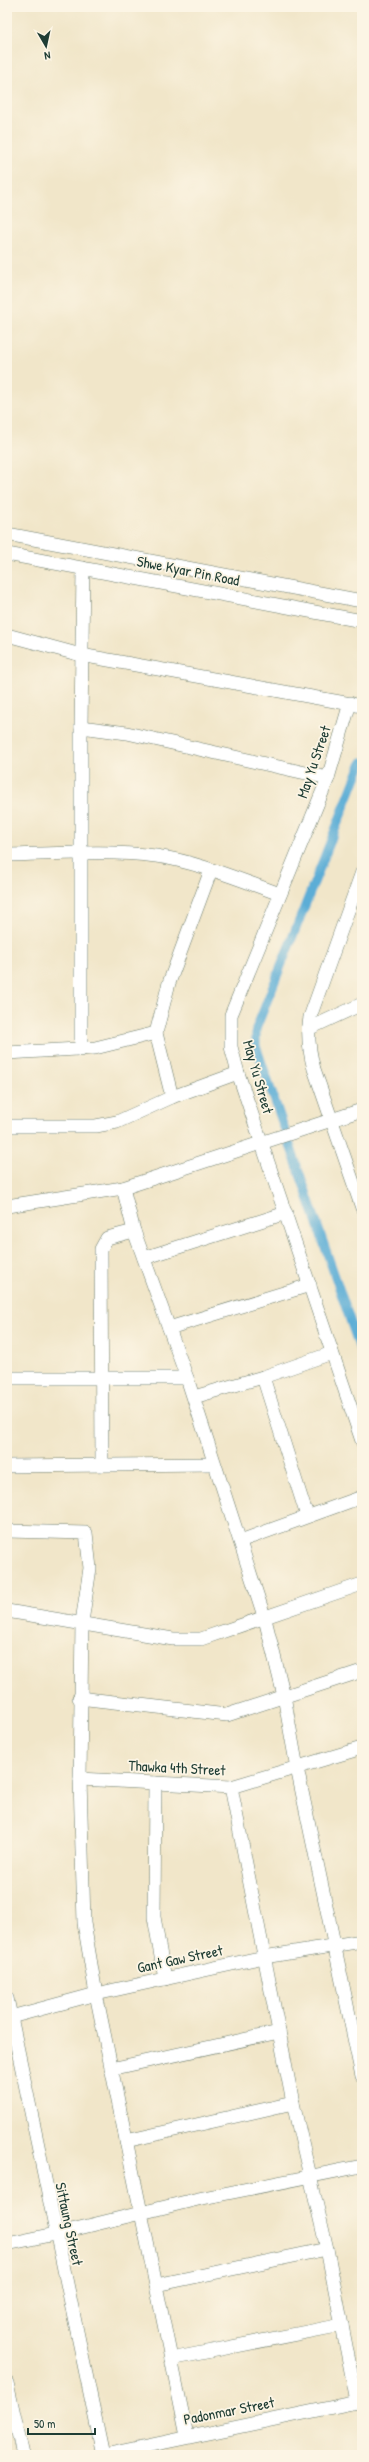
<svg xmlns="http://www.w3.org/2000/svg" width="369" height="2462" font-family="'Patrick Hand',sans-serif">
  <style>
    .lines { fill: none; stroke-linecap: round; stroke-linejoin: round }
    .canal { stroke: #5cadd6; stroke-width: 9 }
    .minor-casing { stroke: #687868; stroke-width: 14 }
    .minor { stroke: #fff; stroke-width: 13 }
    .labels { text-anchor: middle; stroke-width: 3.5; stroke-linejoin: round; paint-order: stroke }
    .street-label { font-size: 15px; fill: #1f3d34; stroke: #fcf5e5 }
  </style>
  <rect width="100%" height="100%" fill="#fcf5e5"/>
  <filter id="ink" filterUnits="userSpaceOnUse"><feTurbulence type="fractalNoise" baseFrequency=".025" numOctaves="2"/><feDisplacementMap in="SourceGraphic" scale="8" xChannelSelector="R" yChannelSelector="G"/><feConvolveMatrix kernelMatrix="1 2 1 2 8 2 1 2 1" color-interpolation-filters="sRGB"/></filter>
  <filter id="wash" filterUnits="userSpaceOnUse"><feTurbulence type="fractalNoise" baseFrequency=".012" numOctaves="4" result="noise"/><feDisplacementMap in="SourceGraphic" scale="16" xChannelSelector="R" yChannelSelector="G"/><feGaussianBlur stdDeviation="0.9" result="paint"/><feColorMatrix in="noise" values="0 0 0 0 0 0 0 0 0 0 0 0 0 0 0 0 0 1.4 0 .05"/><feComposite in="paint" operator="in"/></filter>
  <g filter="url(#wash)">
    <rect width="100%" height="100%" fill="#f1e6c9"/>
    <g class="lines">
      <path class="canal" d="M 362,762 L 256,1029 L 256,1046 L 362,1355"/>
    </g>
  </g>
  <g filter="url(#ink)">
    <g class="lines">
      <g class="minor-casing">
        <g id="minor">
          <path d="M 7,534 L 362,601"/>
          <path d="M 7,554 L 362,621"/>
          <path d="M 7,635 L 81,655 L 362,706"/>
          <path d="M 350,703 L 328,778 L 231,1015 L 231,1047 L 238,1073 L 362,1441"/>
          <path d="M 81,727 L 127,733 L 328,778"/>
          <path d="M 7,855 C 56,854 107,850 156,856 C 198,862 240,880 280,894"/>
          <path d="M 362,872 L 310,1017 C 307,1035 309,1051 314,1069 L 362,1208"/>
          <path d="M 308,1029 L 362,1004"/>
          <path d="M 81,1050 L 81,727 L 83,568"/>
          <path d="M 7,1053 L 95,1048 L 156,1033"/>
          <path d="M 172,1097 L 156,1033 L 169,983 L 211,870"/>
          <path d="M 7,1126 L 96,1126 L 117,1122 L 172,1097 L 238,1073"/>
          <path d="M 123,1188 L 134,1231 L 187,1378 L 265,1619 L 284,1696 L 297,1768 L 362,2076"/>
          <path d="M 7,1206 L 123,1188 L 362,1110"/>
          <path d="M 144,1258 L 286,1213"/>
          <path d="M 169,1328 L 310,1285"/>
          <path d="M 263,1377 L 307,1516"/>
          <path d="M 7,1378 L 187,1378"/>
          <path d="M 194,1397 L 263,1377 L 332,1353"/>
          <path d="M 102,1465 L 101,1249 L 107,1238 L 134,1231"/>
          <path d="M 7,1466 L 214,1464"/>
          <path d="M 7,1531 L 86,1533 L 90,1568 L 82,1622 L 80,1779 L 84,1923 L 96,1994 L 187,2436"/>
          <path d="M 240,1541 L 362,1497"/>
          <path d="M 7,1611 L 173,1639 L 201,1639 L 362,1584"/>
          <path d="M 79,1698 L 227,1715 L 362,1671"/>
          <path d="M 80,1779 L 231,1787 L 362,1748"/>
          <path d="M 155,1783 L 154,1917 L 165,1979"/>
          <path d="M 231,1787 L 293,2103 L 327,2249 L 357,2402"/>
          <path d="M 7,1998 L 103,2455"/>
          <path d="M 7,2018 L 96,1994 L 264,1957 L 362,1941"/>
          <path d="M 111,2069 L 279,2032"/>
          <path d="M 126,2141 L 293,2103"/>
          <path d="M 7,2244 L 55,2234 L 198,2199 L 362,2166"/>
          <path d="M 156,2285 L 327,2249"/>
          <path d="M 171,2359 L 342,2325"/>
          <path d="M 7,2383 L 23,2455"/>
          <path d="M 104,2455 L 362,2401"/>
        </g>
      </g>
      <use href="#minor" class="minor"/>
    </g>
  </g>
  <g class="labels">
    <g class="street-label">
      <text transform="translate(188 571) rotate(11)" y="5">Shwe Kyar Pin Road</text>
      <text transform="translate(314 762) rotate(-71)" y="5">May Yu Street</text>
      <text transform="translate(258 1077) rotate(74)" y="5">May Yu Street</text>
      <text transform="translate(177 1768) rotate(3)" y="5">Thawka 4th Street</text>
      <text transform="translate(180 1959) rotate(-12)" y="5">Gant Gaw Street</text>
      <text transform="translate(69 2224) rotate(78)" y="5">Sittaung Street</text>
      <text transform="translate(229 2411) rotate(-11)" y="5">Padonmar Street</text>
    </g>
  </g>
  <rect width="369" height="2462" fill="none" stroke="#fcf5e5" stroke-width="24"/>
  <g transform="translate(46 46) rotate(171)" stroke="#fcf5e5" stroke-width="3" paint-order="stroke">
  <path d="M0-3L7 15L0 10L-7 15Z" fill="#1f3d34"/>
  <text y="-6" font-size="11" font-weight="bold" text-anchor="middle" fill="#1f3d34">N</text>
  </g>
  <path d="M28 2428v6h67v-6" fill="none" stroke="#1f3d34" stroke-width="2"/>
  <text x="34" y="2428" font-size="12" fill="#1f3d34" stroke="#fcf5e5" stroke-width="3" paint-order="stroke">50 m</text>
</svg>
